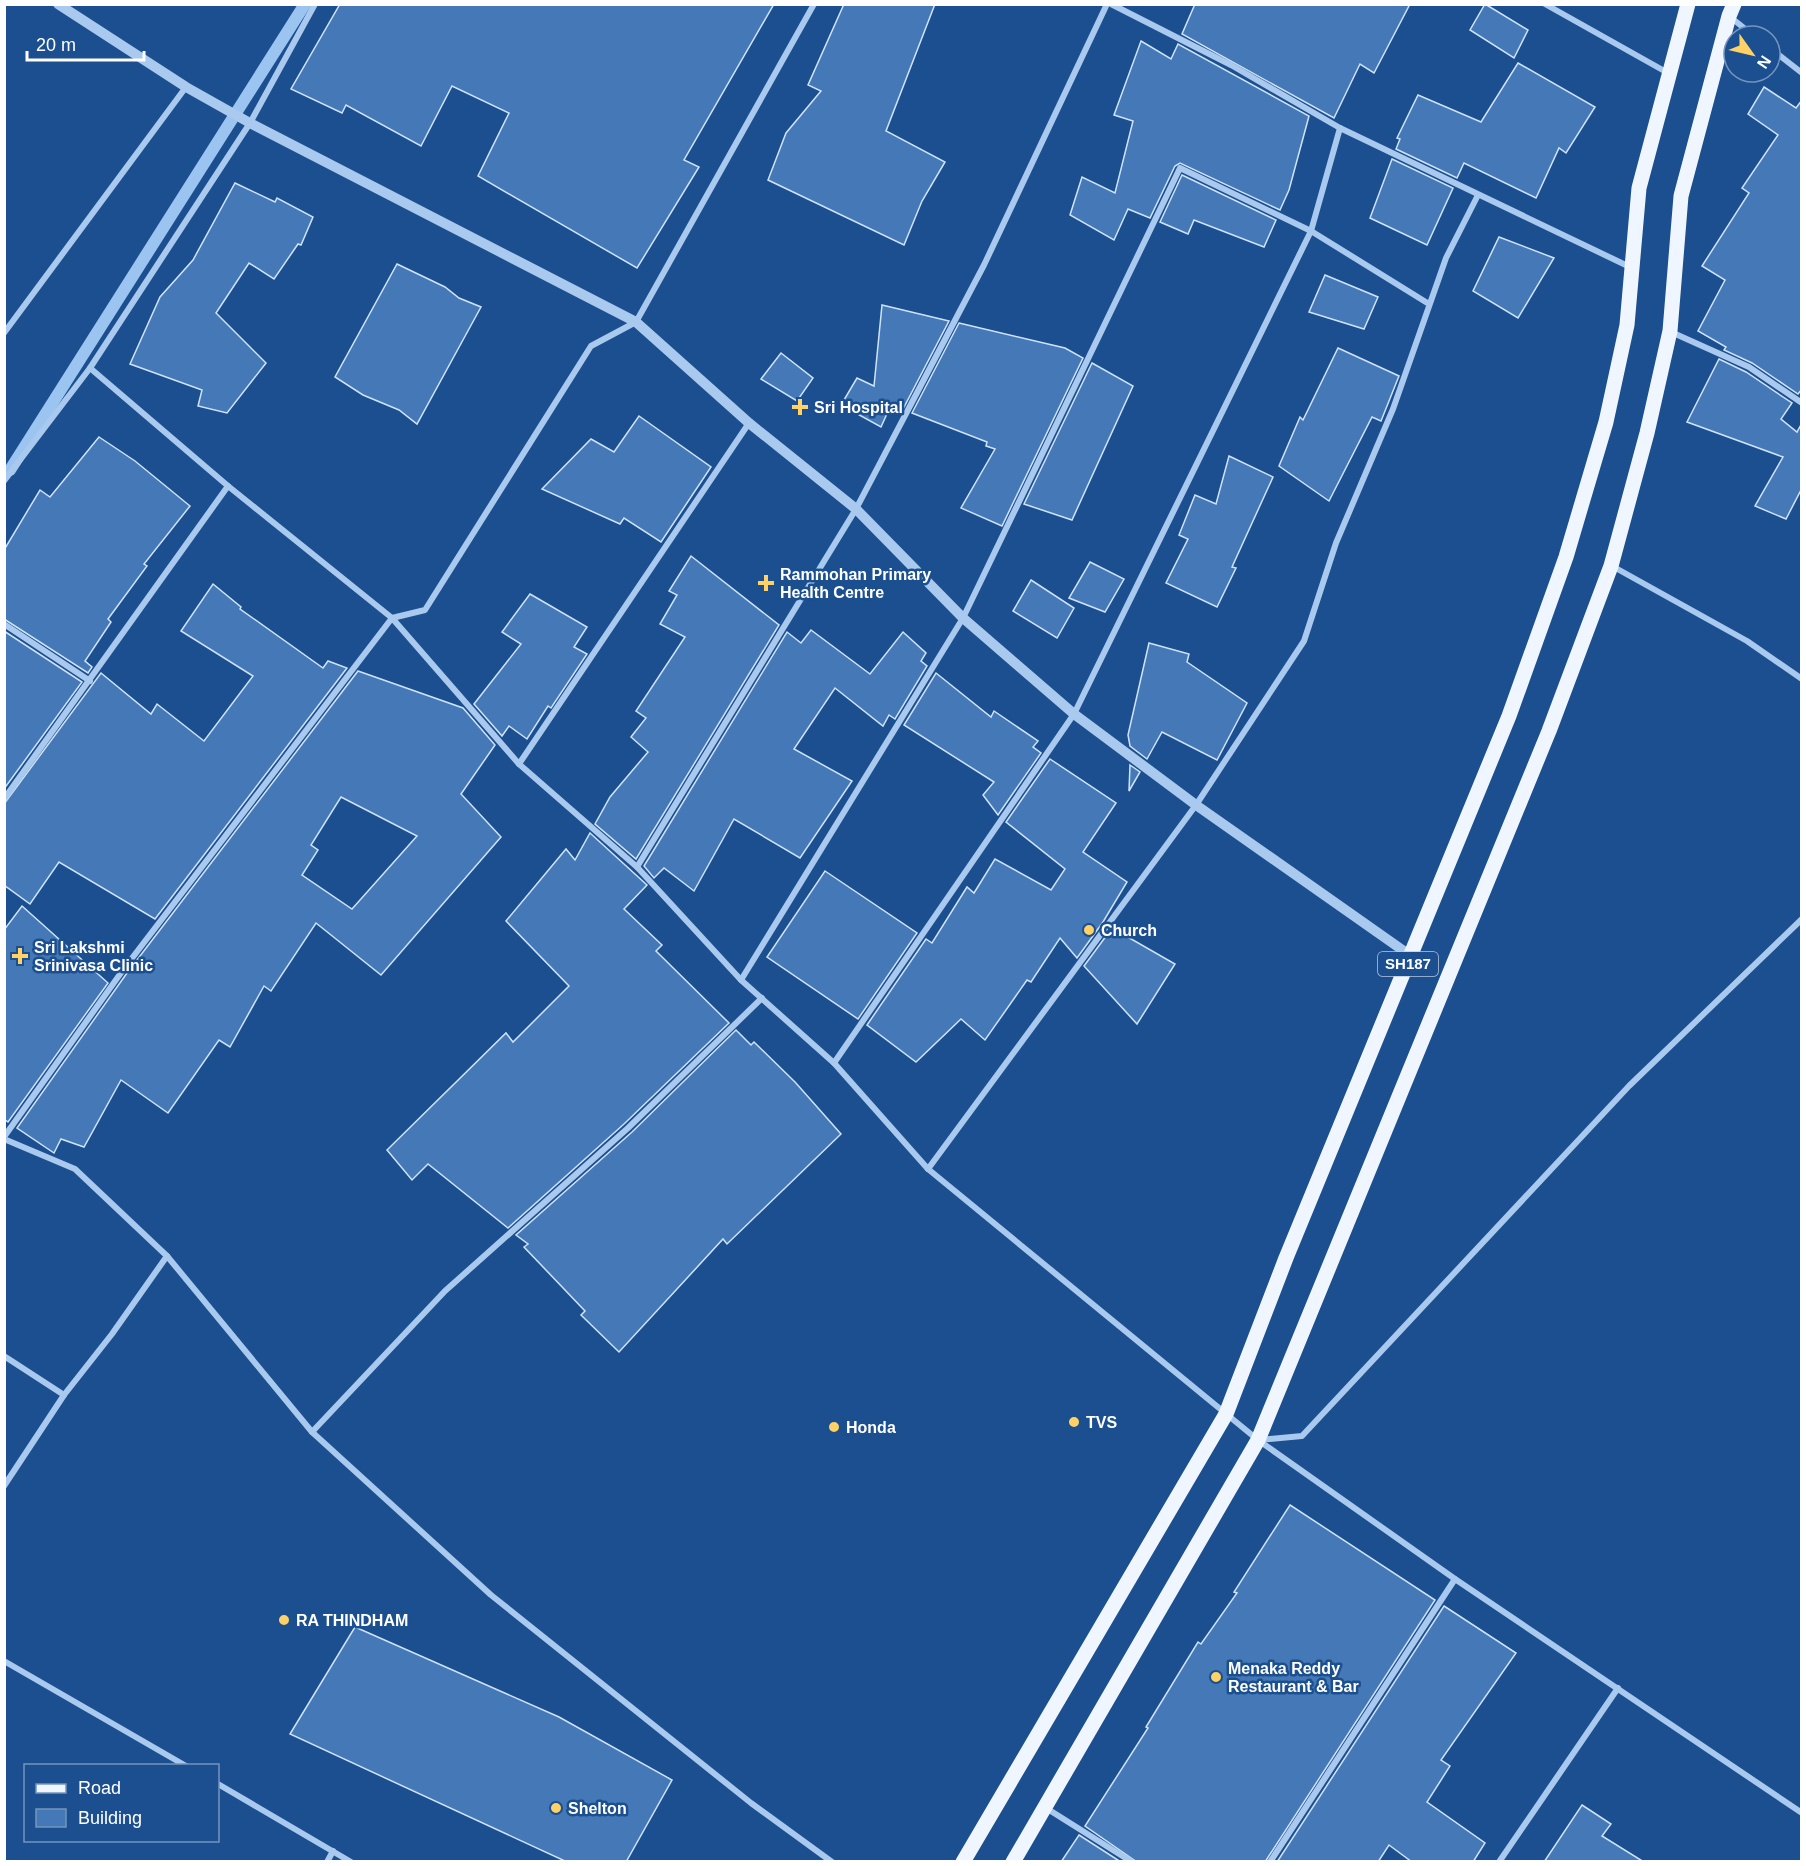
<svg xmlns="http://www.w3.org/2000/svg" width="1806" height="1866" font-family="Helvetica,sans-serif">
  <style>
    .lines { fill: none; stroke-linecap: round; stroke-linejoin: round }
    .stream { stroke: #9cc4f0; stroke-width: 12 }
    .building { fill: #4478b7; stroke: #cfe3fa; stroke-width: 1.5; fill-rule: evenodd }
    .minor { stroke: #a9c9ee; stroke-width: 6 }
    .tertiary { stroke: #a9c9ee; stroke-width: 10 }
    .primary { stroke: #f0f6ff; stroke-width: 15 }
    .poi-dot { fill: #ffd166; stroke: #1b4f8f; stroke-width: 2 }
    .labels { text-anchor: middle; stroke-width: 5; stroke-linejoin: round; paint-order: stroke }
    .shield { fill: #1b4f8f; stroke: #bbcadd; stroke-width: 1.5 }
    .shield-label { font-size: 15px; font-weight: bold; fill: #fff }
    .poi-label { font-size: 16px; font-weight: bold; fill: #fff; stroke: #1b4f8f; text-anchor: start }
  </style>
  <rect width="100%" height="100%" fill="#1b4f8f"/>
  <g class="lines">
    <path class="stream" d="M 10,470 L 305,4"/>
  </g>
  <g class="building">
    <path d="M 340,4 L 774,4 L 684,160 L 699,167 L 637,268 L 478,176 L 509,113 L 452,86 L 421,146 L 346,105 L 342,113 L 291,89 Z"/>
    <path d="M 844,4 L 935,4 L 886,131 L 945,162 L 922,201 L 904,245 L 768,180 L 786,133 L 821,91 L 808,85 Z"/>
    <path d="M 1195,4 L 1410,4 L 1374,73 L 1360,64 L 1334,118 L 1182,34 Z"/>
    <path d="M 1485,4 L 1528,30 L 1514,58 L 1470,30 Z"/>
    <path d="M 1141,41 L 1171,59 L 1178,44 L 1309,116 L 1289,190 L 1280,210 L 1180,163 L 1175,166 L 1150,218 L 1128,209 L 1114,240 L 1070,215 L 1082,177 L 1115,193 L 1133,121 L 1114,115 Z"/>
    <path d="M 1518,63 L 1595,107 L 1566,153 L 1559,148 L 1536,198 L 1464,163 L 1457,178 L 1396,149 L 1400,139 L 1397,138 L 1418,95 L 1481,122 Z"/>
    <path d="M 1764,87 L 1796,108 L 1802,100 L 1802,389 L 1798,394 L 1752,363 L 1724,350 L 1726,347 L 1698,331 L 1725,280 L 1702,266 L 1749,193 L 1742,188 L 1778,135 L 1748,114 Z"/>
    <path d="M 1392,159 L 1453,188 L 1427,245 L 1370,218 Z"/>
    <path d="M 1182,175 L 1276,220 L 1264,247 L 1194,220 L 1188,234 L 1160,222 Z"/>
    <path d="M 235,183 L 275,202 L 277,198 L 313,217 L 301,245 L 298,244 L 274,279 L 249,263 L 216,313 L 266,363 L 227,413 L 198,406 L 202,390 L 130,364 L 160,297 L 193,260 Z"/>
    <path d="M 1499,237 L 1554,258 L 1518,318 L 1473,291 Z"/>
    <path d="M 397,264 L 445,287 L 459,298 L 481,307 L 417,424 L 399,410 L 363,395 L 335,377 Z"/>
    <path d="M 1325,275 L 1378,297 L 1364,329 L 1309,312 Z"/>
    <path d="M 882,305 L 949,321 L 903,409 L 891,405 L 881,427 L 841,405 L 857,378 L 874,386 Z"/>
    <path d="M 959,323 L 1065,348 L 1083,358 L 1002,526 L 961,508 L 995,449 L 986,446 L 987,442 L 912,413 Z"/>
    <path d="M 1338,348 L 1399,376 L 1381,421 L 1372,417 L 1329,501 L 1279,466 L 1300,417 L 1303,420 Z"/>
    <path d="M 781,353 L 813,378 L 797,401 L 761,379 Z"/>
    <path d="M 1719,359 L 1746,372 L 1792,403 L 1781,419 L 1797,432 L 1802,423 L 1802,488 L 1786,519 L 1755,506 L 1783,457 L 1687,422 Z"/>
    <path d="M 1092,363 L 1133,386 L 1072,520 L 1024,504 Z"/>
    <path d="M 639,416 L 711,467 L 661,542 L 624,518 L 620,524 L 542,489 L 591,439 L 614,452 Z"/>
    <path d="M 99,437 L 135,461 L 190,506 L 144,564 L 147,566 L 108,619 L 111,622 L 85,661 L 92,667 L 88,673 L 4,619 L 4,550 L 40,490 L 50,497 Z"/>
    <path d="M 1229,456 L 1273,477 L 1232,567 L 1236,568 L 1217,607 L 1166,583 L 1188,539 L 1179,535 L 1195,495 L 1216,504 Z"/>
    <path d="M 691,556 L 779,625 L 636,859 L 595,824 L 610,797 L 648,752 L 631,737 L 646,718 L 636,711 L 685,637 L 660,624 L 677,595 L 669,591 Z"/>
    <path d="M 1090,562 L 1124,579 L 1105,612 L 1069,598 Z"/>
    <path d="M 1031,580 L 1074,608 L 1057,638 L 1013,611 Z"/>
    <path d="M 213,584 L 241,607 L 240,609 L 323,668 L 328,661 L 347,668 L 155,919 L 59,862 L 30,904 L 4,885 L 4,804 L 101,673 L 151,714 L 157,704 L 204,741 L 253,676 L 181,631 Z"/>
    <path d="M 530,594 L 587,627 L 574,647 L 587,654 L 551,708 L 548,706 L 527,739 L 509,726 L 502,736 L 474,704 L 521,644 L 502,632 Z"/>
    <path d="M 811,630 L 870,674 L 903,632 L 926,653 L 921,661 L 927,666 L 895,719 L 889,715 L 883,726 L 835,688 L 794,749 L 852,781 L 800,858 L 734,819 L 694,891 L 664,868 L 654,878 L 644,866 L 787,632 L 801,643 Z"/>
    <path d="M 4,631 L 82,682 L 4,789 Z"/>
    <path d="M 1149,643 L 1189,654 L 1187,662 L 1247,703 L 1217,760 L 1162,732 L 1147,759 L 1130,746 L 1128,735 Z"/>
    <path d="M 358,671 L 463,708 L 495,745 L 461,794 L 501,837 L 381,975 L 316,923 L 271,991 L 264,986 L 230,1047 L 219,1040 L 168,1113 L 121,1080 L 84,1147 L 61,1139 L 54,1153 L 17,1128 L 127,973 ZM 341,797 L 417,836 L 352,909 L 302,875 L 318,850 L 311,845 Z"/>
    <path d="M 936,673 L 991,717 L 994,711 L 1038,741 L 1033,747 L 1041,753 L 998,815 L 983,795 L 994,782 L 904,725 Z"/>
    <path d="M 1050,759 L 1116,803 L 1083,852 L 1127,882 L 1103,922 L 1077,958 L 1060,938 L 1031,982 L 1027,980 L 985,1040 L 961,1019 L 916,1062 L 867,1025 L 926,939 L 932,943 L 967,887 L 974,893 L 995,859 L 1051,890 L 1065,869 L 1006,822 Z"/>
    <path d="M 1130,765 L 1140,772 L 1129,791 Z"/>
    <path d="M 590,833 L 647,885 L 624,909 L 662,945 L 656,951 L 729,1023 L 624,1124 L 508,1228 L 428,1164 L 412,1180 L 387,1150 L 506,1033 L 513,1042 L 569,986 L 506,921 L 566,849 L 575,860 Z"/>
    <path d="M 825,871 L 917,933 L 858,1019 L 767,957 Z"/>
    <path d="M 22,906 L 108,983 L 8,1122 L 4,1119 L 4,930 Z"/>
    <path d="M 1112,928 L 1175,964 L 1137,1024 L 1084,966 Z"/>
    <path d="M 736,1030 L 751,1045 L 754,1042 L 795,1082 L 841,1134 L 727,1244 L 723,1239 L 619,1352 L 581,1315 L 585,1311 L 524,1247 L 528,1244 L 516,1235 L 632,1132 Z"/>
    <path d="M 1290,1505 L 1435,1600 L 1265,1862 L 1137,1862 L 1085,1826 L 1148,1728 L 1146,1727 L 1198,1642 L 1201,1644 L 1237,1593 L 1234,1592 Z"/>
    <path d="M 1444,1606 L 1516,1653 L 1441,1760 L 1450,1766 L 1427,1802 L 1485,1843 L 1473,1862 L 1412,1862 L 1389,1845 L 1378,1862 L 1277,1862 Z"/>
    <path d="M 355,1627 L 559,1717 L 672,1780 L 626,1862 L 567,1862 L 290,1734 Z"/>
    <path d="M 1582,1805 L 1611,1824 L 1602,1836 L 1644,1862 L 1544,1862 Z"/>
    <path d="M 1079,1835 L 1121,1862 L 1061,1862 Z"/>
  </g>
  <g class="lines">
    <g class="minor">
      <path d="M 1111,4 L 1231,65 L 1340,128 L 1632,268"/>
      <path d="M 1545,4 L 1668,73"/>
      <path d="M 1729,16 L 1754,36"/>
      <path d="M 1770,48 L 1802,73"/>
      <path d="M 1671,332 L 1749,367 L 1802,403"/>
      <path d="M 4,333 L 186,87"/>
      <path d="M 90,368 L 228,486 L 392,618 L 519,764 L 637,867 L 741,980 L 834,1063 L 928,1169 L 1258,1440 L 1455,1579 L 1802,1813"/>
      <path d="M 4,481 L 90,368 L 250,123 L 315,4"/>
      <path d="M 1612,566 L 1747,641 L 1802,679"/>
      <path d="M 4,624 L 90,681"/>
      <path d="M 519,764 L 749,423"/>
      <path d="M 4,799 L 228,486"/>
      <path d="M 637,867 L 856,509 L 984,265 L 1107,4"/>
      <path d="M 741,980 L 963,618 L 1180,168 L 1311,231 L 1429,304"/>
      <path d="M 834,1063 L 1074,714 L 1311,231 L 1340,128"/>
      <path d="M 4,1137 L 123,970 L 392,618 L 425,610 L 591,346 L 636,322 L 814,4"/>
      <path d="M 4,1139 L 75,1169 L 167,1256 L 312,1432 L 491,1595 L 751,1803 L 832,1862"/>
      <path d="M 928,1169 L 1196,805 L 1304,641 L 1336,543 L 1393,409 L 1446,258 L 1478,195"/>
      <path d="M 4,1356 L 64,1395"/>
      <path d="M 312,1432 L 445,1291 L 628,1128 L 762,998"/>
      <path d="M 1258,1440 L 1302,1436 L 1629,1086 L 1802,919"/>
      <path d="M 4,1486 L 64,1395 L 112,1334 L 167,1256"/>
      <path d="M 4,1661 L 186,1766"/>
      <path d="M 218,1784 L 351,1862"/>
      <path d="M 1046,1808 L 1132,1862"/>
      <path d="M 327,1862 L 333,1851"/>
      <path d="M 1270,1862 L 1455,1579"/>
      <path d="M 1499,1862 L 1618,1688"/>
    </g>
    <path class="tertiary" d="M 58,4 L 186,87 L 250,123 L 636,322 L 749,423 L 856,509 L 963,618 L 1074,714 L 1196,805 L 1411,956"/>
    <g class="primary">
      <path d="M 963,1862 L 1226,1414 L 1286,1258 L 1509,716 L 1566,557 L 1606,422 L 1627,325 L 1639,188 L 1688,4"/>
      <path d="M 1013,1862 L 1258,1440 L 1549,731 L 1611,566 L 1647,433 L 1670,331 L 1681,196 L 1729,16 L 1734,4"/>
    </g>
  </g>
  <g class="poi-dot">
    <path d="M797 398h6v6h6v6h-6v6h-6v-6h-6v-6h6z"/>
    <path d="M763 574h6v6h6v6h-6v6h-6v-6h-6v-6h6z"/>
    <circle cx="1089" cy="930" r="6"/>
    <path d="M17 947h6v6h6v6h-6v6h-6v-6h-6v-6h6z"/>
    <circle cx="1074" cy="1422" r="6"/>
    <circle cx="834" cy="1427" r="6"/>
    <circle cx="284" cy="1620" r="6"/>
    <circle cx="1216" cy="1677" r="6"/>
    <circle cx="556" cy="1808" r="6"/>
  </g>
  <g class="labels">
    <rect class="shield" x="1378" y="952" width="60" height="24" rx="4.5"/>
    <g class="shield-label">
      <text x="1408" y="969">SH187</text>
    </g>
    <g class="poi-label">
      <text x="814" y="413">Sri Hospital</text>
      <text x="780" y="580">Rammohan Primary<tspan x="780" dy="18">Health Centre</tspan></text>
      <text x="1101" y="936">Church</text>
      <text x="34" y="953">Sri Lakshmi<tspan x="34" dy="18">Srinivasa Clinic</tspan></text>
      <text x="1086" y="1428">TVS</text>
      <text x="846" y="1433">Honda</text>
      <text x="296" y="1626">RA THINDHAM</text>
      <text x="1228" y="1674">Menaka Reddy<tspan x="1228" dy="18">Restaurant &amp; Bar</tspan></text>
      <text x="568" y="1814">Shelton</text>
    </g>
  </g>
  <rect width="1806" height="1866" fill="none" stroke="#ffffff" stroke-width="12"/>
  <rect x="24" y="1764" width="195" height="78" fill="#1b4f8f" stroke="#7695bc" stroke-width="1.5"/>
  <rect x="36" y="1784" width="30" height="9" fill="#f0f6ff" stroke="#7695bc" stroke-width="1.5"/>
  <text x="78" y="1794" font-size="18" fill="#ffffff">Road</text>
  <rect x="36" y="1809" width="30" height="18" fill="#4478b7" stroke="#7695bc" stroke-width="1.5"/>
  <text x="78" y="1824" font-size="18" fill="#ffffff">Building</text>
  <g transform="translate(1752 54) rotate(124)"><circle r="28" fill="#1b4f8f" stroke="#7695bc" stroke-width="1.5"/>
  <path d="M0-4.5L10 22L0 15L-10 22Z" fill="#ffd166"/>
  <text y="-9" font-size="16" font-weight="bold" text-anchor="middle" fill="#ffffff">N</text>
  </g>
  <path d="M27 51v9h117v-9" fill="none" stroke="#ffffff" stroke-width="3"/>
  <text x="36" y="51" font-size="18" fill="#ffffff" stroke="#1b4f8f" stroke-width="4.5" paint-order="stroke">20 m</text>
</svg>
